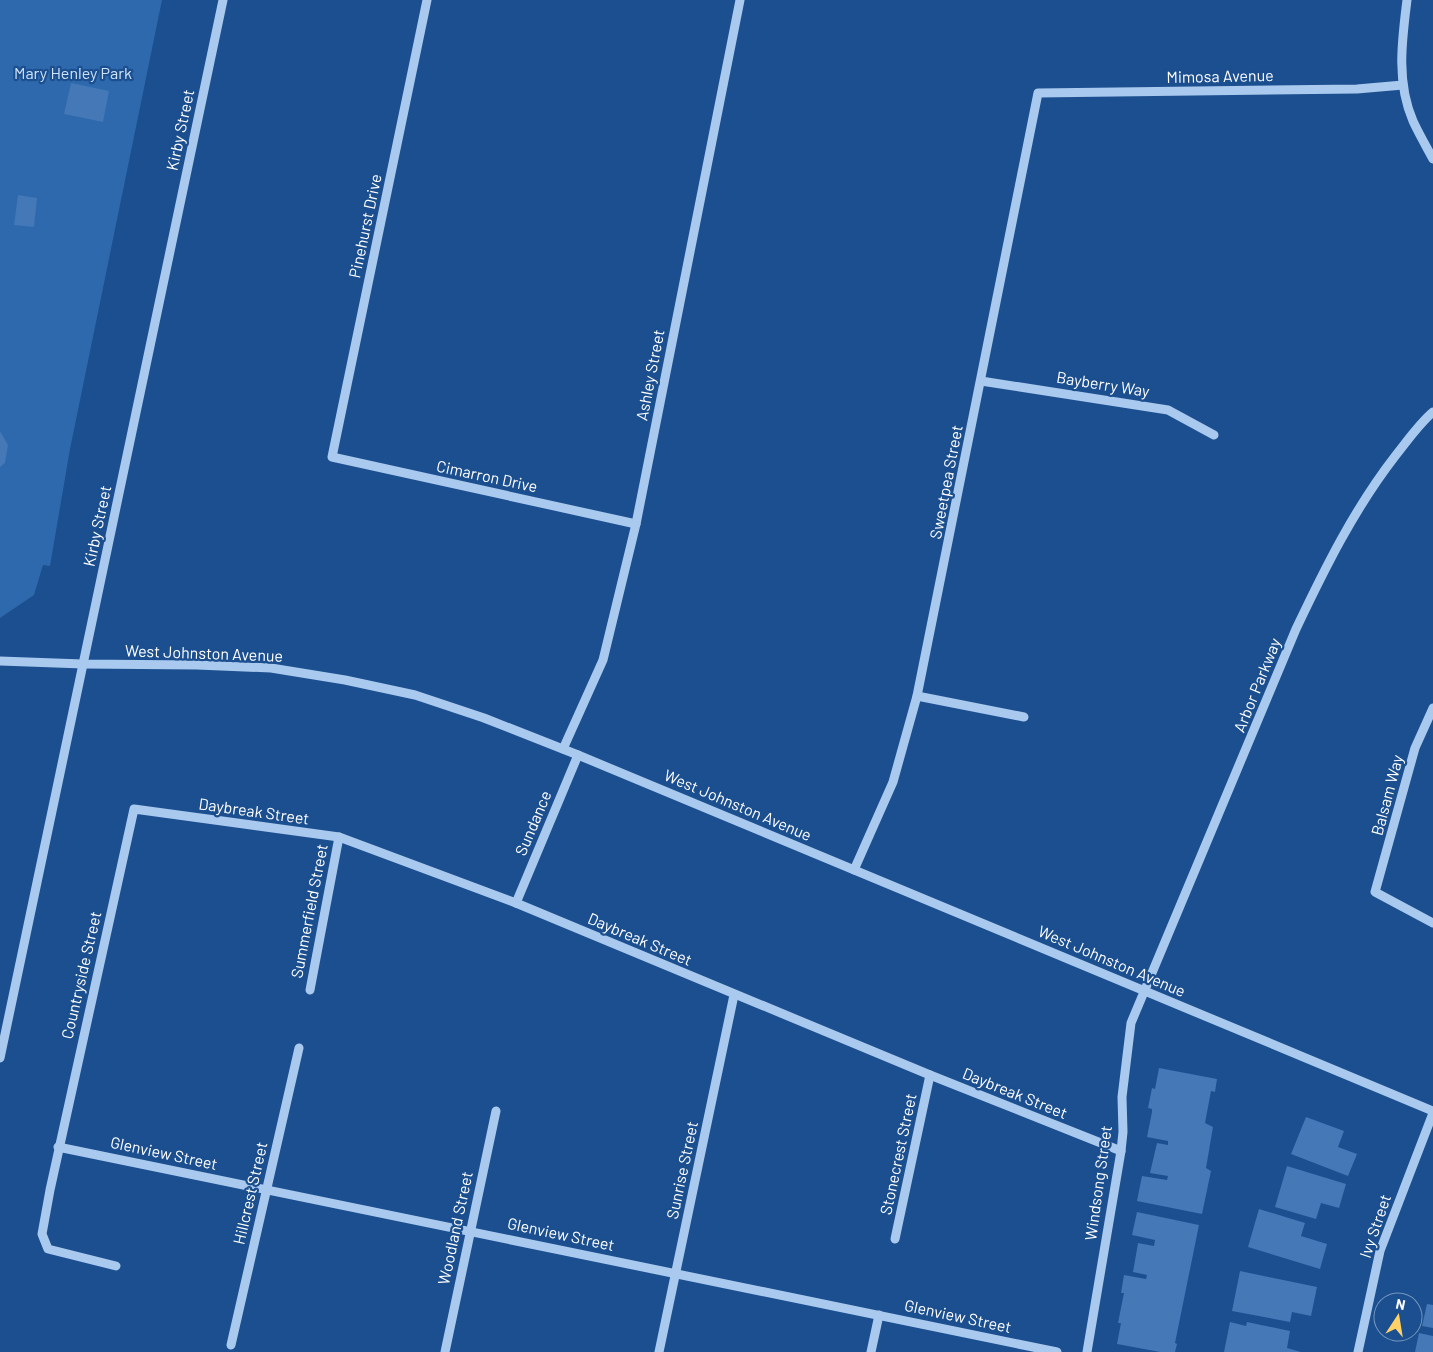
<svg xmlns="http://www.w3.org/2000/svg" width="1433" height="1352" font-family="Barlow,sans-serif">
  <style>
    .green { fill: #2e69ad }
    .building { fill: #4478b7 }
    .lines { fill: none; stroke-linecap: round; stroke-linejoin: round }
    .minor { stroke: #a9c9ee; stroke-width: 9 }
    .labels { text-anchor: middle; stroke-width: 4.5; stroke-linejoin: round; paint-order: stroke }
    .park-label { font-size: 16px; fill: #cfe3fa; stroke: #1b4f8f }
    .street-label { font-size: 16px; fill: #fff; stroke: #1b4f8f }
  </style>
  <rect width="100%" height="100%" fill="#1b4f8f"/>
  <path class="green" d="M 0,0 L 162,0 L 70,449 L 50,566 L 43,565 L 34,595 L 0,618 Z"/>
  <g class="building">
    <path d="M 71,83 L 109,91 L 103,122 L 64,114 Z"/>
    <path d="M 18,195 L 37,198 L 34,227 L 14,225 Z"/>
    <path d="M 0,431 L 8,445 L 5,463 L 0,467 Z"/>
    <path d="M 1159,1068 L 1217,1079 L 1215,1092 L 1211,1091 L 1205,1123 L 1213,1127 L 1206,1168 L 1211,1171 L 1202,1214 L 1137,1201 L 1142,1176 L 1167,1180 L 1168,1176 L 1150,1173 L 1157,1143 L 1168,1145 L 1168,1141 L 1147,1137 L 1152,1112 L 1152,1109 L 1148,1108 L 1152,1088 L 1155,1089 Z"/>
    <path d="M 1306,1117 L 1344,1131 L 1338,1147 L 1357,1154 L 1348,1176 L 1291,1154 Z"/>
    <path d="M 1287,1166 L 1346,1184 L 1339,1208 L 1321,1203 L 1316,1219 L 1275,1207 Z"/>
    <path d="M 1259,1209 L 1305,1223 L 1301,1236 L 1327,1244 L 1320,1269 L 1248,1247 Z"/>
    <path d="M 1137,1212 L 1199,1225 L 1175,1343 L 1177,1344 L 1175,1352 L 1160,1352 L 1117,1344 L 1121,1323 L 1118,1323 L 1124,1293 L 1121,1293 L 1124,1275 L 1146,1279 L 1147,1275 L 1133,1272 L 1138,1243 L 1154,1246 L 1155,1240 L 1132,1235 Z"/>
    <path d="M 1240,1271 L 1317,1287 L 1311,1316 L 1292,1312 L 1290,1322 L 1232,1311 Z"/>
    <path d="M 1427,1304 L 1433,1305 L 1433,1328 L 1422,1326 Z"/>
    <path d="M 1230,1322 L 1246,1326 L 1247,1322 L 1290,1331 L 1287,1348 L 1301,1352 L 1224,1352 Z"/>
    <path d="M 1419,1333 L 1433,1336 L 1433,1352 L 1415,1352 Z"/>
  </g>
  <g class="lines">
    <g class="minor">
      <path d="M 427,0 L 332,457 L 636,524"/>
      <path d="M 1407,0 C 1402,40 1396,82 1413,121 C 1419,134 1426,146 1433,159"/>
      <path d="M 981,381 L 1168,410 L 1214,435"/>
      <path d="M 0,661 L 83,664 L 197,665 L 271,668 L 345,680 L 415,695 L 484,718 L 578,755 L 1433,1111"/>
      <path d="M 917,696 L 1024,717"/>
      <path d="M 1433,708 L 1415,748 L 1375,892 L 1433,923"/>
      <path d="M 563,749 L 603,660 L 636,524 L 740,0"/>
      <path d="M 854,870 L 893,782 L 917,696 L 1038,93 L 1357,89 L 1403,85"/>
      <path d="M 516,903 L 578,755"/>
      <path d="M 310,990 L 339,837"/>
      <path d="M 0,1058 L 223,0"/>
      <path d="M 58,1147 L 1057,1352"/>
      <path d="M 895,1239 L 930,1075"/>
      <path d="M 116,1266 L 48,1249 L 42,1234 L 50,1190 L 134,809 L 339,837 L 516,903 L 930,1075 L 1121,1151"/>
      <path d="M 231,1345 L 299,1048"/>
      <path d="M 445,1352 L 496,1111"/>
      <path d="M 659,1352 L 734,995"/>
      <path d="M 871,1352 L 879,1315"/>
      <path d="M 1087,1352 L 1121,1151 L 1123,1132 L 1122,1097 L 1131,1023 L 1296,629 C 1325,568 1354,509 1396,455 C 1408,440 1419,424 1433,412"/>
      <path d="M 1358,1352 L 1380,1251 L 1433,1113"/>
    </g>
  </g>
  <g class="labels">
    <g class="park-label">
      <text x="73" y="79">Mary Henley Park</text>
    </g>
    <g class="street-label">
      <text transform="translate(1220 76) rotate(-1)" y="6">Mimosa Avenue</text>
      <text transform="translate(180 130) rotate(-78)" y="6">Kirby Street</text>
      <text transform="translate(365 226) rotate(-78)" y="6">Pinehurst Drive</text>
      <text transform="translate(650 375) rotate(-79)" y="6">Ashley Street</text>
      <text transform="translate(1103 384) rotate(9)" y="6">Bayberry Way</text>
      <text transform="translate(487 476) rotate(12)" y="6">Cimarron Drive</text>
      <text transform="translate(946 482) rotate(-79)" y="6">Sweetpea Street</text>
      <text transform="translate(97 526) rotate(-78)" y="6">Kirby Street</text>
      <text transform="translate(204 653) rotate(2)" y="6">West Johnston Avenue</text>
      <text transform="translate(1257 685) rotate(-68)" y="6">Arbor Parkway</text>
      <text transform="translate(1387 795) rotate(-75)" y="6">Balsam Way</text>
      <text transform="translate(738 805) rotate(23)" y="6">West Johnston Avenue</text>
      <text transform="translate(254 811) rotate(8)" y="6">Daybreak Street</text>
      <text transform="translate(533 823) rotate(-67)" y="6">Sundance</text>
      <text transform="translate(309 911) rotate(-79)" y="6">Summerfield Street</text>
      <text transform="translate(640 939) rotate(23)" y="6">Daybreak Street</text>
      <text transform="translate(1112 961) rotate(23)" y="6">West Johnston Avenue</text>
      <text transform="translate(81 975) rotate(-77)" y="6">Countryside Street</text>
      <text transform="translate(1015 1093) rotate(22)" y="6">Daybreak Street</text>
      <text transform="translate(164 1153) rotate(12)" y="6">Glenview Street</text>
      <text transform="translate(898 1154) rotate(-78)" y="6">Stonecrest Street</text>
      <text transform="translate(682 1170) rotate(-78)" y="6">Sunrise Street</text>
      <text transform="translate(1098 1183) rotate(-82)" y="6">Windsong Street</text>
      <text transform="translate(250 1193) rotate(-77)" y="6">Hillcrest Street</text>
      <text transform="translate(1375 1226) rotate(-71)" y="6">Ivy Street</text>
      <text transform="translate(455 1228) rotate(-78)" y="6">Woodland Street</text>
      <text transform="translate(561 1234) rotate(12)" y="6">Glenview Street</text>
      <text transform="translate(958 1316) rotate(12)" y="6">Glenview Street</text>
    </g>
  </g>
  <g transform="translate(1398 1317) rotate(12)"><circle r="24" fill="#1b4f8f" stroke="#7695bc"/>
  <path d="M0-4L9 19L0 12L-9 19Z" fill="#ffd166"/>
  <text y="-8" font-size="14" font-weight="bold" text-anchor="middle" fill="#ffffff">N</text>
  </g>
</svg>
